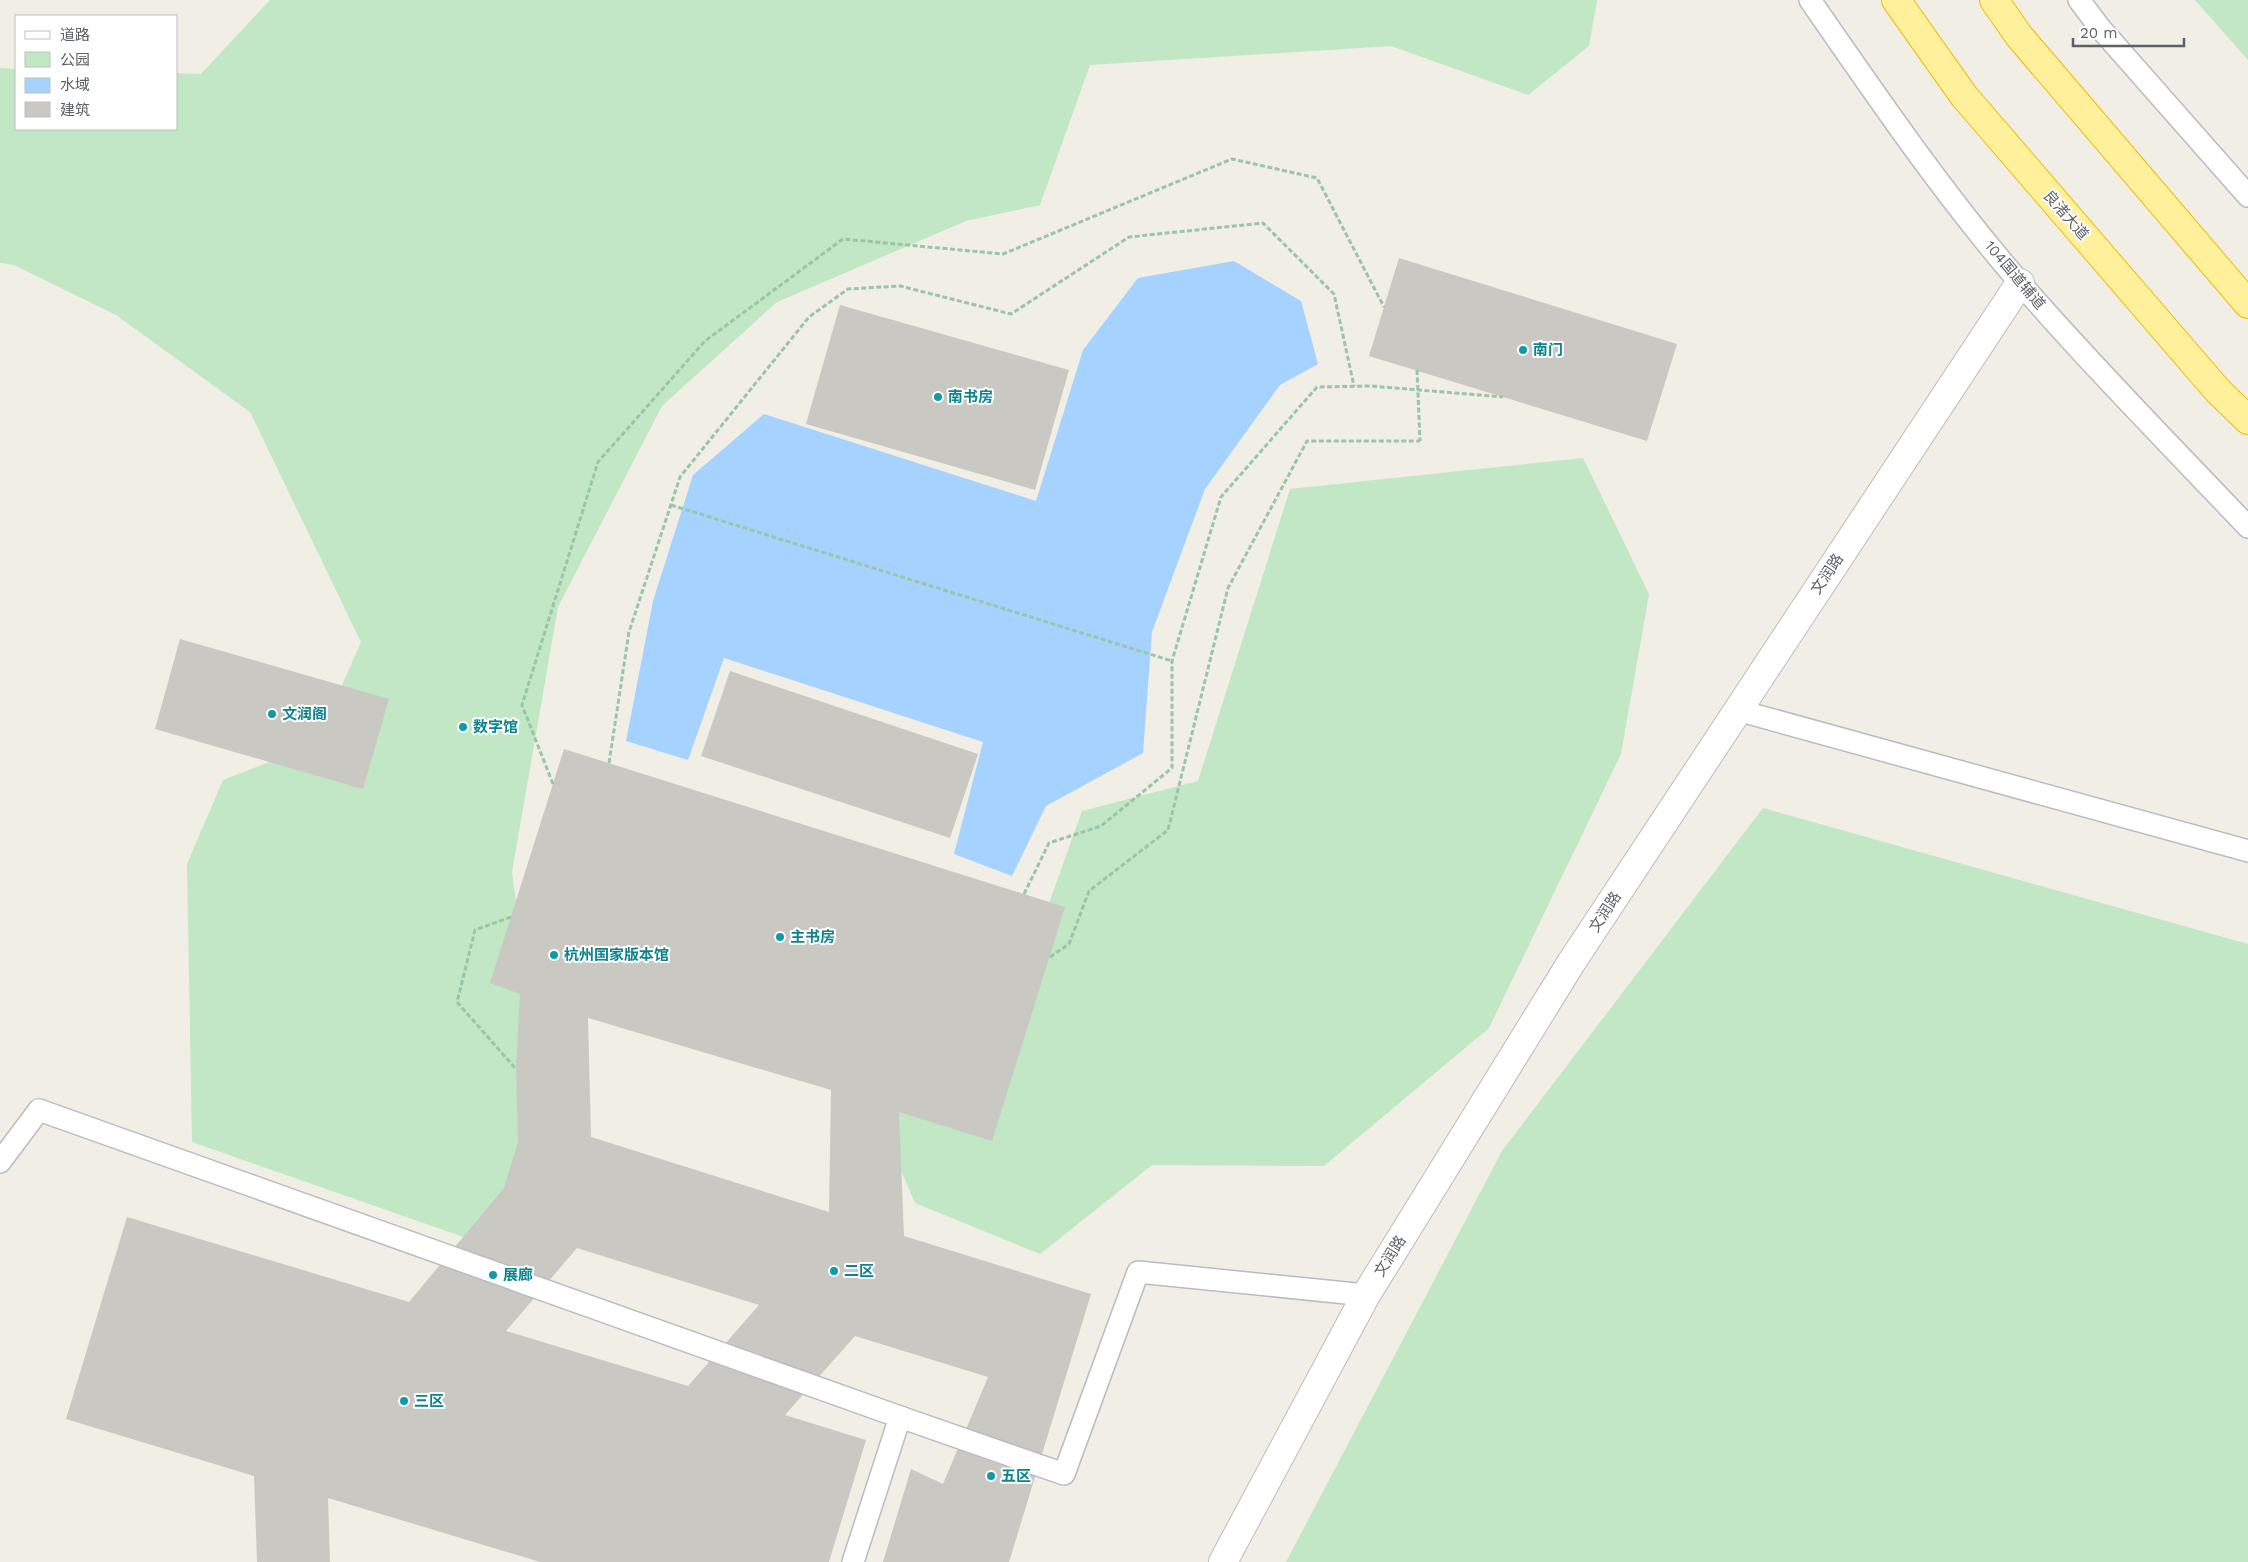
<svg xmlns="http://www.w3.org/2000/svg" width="2248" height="1562" font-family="'Work Sans','Noto Sans SC',sans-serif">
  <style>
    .green { fill: #c1e7c4 }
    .water { fill: #a6d2ff }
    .building { fill: #cac8c2; fill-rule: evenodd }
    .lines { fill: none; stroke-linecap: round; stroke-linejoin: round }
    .service-casing { stroke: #babcc1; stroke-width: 24 }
    .tertiary-casing { stroke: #babcc1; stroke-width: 30 }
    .trunk-casing { stroke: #f5ba00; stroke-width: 30 }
    .path { stroke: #99c6a9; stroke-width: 3; stroke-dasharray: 5 2.5; stroke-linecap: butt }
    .service { stroke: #fff; stroke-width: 21 }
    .tertiary { stroke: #fff; stroke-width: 28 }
    .trunk { stroke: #fff09c; stroke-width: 28 }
    .path-bridge { stroke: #99c6a9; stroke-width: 3; stroke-dasharray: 5 2.5; stroke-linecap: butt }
    .culture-dot { fill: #0f9aa8; stroke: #fff; stroke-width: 2 }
    .labels { text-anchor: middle; stroke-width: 4; stroke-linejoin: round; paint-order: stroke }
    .street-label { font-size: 15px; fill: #5d6066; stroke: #fff }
    .culture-label { font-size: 15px; font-weight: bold; fill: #0d838f; stroke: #fff; text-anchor: start }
  </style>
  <rect width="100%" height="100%" fill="#f0eee5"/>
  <g class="green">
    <path d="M 270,0 L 1597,0 L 1589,46 L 1528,95 L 1391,46 L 1090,65 L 1040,205 L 966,221 L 777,302 L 662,406 L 558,607 L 512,872 L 534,1039 L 529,1260 L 192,1142 L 187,864 L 223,780 L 316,744 L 361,642 L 250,412 L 116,315 L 14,265 L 0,263 L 0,68 L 16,69 L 16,129 L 176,129 L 176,73 L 201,74 Z"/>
    <path d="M 2195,0 L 2248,0 L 2248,60 Z"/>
    <path d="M 1583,458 L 1649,594 L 1621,754 L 1489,1028 L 1324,1166 L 1152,1165 L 1040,1254 L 915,1203 L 877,1115 L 1014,1001 L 1082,811 L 1198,781 L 1290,489 Z"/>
    <path d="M 1763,808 L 2248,944 L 2248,1562 L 1286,1562 L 1502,1151 Z"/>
  </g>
  <path class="water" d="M 1234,261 L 1301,301 L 1318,364 L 1280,385 L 1205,489 L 1152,632 L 1143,753 L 1046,806 L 1012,876 L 954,854 L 983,742 L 724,658 L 688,760 L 626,741 L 653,601 L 693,475 L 764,414 L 1036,501 L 1083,350 L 1138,278 Z"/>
  <g class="building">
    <path d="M 1399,258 L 1677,344 L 1647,441 L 1369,356 Z"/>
    <path d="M 840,305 L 1069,370 L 1035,490 L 806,424 Z"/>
    <path d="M 180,639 L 389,699 L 363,789 L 155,729 Z"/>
    <path d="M 730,671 L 978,754 L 950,838 L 701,756 Z"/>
    <path d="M 564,749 L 1065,907 L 992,1141 L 899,1112 L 904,1236 L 1091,1294 L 1009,1562 L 883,1562 L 911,1469 L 943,1484 L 988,1377 L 855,1336 L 785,1415 L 866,1440 L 829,1562 L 540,1562 L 328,1498 L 330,1562 L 257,1562 L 254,1476 L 66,1419 L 127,1217 L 409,1302 L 504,1188 L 518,1142 L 516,1069 L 520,994 L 490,983 ZM 588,1018 L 831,1090 L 829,1212 L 591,1137 ZM 577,1248 L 759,1305 L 688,1386 L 506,1331 Z"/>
  </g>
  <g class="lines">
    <g class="service-casing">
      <g id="service">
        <path d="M 1810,0 C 1877,97 1944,195 2021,284 C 2094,368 2172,447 2248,527"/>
        <path d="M 2079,0 L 2100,28 L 2248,196"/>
        <path d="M 1737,710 L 2248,851"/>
        <path d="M 0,1162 L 39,1110 L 900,1417"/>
        <path d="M 853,1562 L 900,1417 L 1064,1474 L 1138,1272 L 1366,1295"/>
      </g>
    </g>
    <g class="tertiary-casing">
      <path id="tertiary" d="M 1223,1562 L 1366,1295 L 1571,963 L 2020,283"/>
    </g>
    <g class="trunk-casing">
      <g id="trunk">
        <path d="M 1896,0 L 1964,96 L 2218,391 L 2248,420"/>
        <path d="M 1994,0 L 2019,36 L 2248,304"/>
      </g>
    </g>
    <g class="path">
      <path d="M 671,505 L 1172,661"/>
      <path d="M 609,763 L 629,632 L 680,477 L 809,317 L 848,289 L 900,286 L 1011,314 L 1129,237 L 1263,223 L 1334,294 L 1354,386"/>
      <path d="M 553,784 L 522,705 L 598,462 L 705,341 L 843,239 L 1003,254 L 1232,159 L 1317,178 L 1384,307"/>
      <path d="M 1024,894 L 1049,843 L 1101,826 L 1172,768 L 1172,661 L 1221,497 L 1317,387 L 1371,386 L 1503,397"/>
      <path d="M 511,917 L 475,930 L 457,1002 L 516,1069"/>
      <path d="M 1050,957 L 1069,944 L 1089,891 L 1168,830 L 1228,588 L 1307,441 L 1420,441"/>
    </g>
    <use href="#service" class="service"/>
    <use href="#tertiary" class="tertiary"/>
    <use href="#trunk" class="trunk"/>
    <path class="path-bridge" d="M 1417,370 L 1420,441"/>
  </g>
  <g class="culture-dot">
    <circle cx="1523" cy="350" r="5"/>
    <circle cx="938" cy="397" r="5"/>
    <circle cx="272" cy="714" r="5"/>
    <circle cx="463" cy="727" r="5"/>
    <circle cx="780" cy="937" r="5"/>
    <circle cx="554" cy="955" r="5"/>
    <circle cx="834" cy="1271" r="5"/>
    <circle cx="493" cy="1275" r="5"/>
    <circle cx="404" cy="1401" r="5"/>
    <circle cx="991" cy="1476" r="5"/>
  </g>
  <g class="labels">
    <g class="street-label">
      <text transform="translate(2066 215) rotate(49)" y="5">良渚大道</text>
      <text transform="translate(2015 275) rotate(50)" y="5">104国道辅道</text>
      <text transform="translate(1827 574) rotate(-56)" y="5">文润路</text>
      <text transform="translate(1605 912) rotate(-57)" y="5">文润路</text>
      <text transform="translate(1390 1256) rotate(-58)" y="5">文润路</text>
    </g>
    <g class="culture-label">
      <text x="1533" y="355">南门</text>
      <text x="948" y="402">南书房</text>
      <text x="282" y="719">文润阁</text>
      <text x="473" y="732">数字馆</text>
      <text x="790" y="942">主书房</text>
      <text x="564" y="960">杭州国家版本馆</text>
      <text x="844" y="1276">二区</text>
      <text x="503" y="1280">展廊</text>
      <text x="414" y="1406">三区</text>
      <text x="1001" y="1481">五区</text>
    </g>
  </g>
  <rect x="15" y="15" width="162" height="115" fill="#ffffff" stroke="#bebfc2"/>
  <rect x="25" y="31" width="25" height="8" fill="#ffffff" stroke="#bebfc2"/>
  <text x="60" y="40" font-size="15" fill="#5d6066">道路</text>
  <rect x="25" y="52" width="25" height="15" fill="#c1e7c4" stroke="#bebfc2"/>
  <text x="60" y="65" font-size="15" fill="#5d6066">公园</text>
  <rect x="25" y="78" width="25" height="15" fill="#a6d2ff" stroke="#bebfc2"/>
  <text x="60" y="90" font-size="15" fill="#5d6066">水域</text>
  <rect x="25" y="102" width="25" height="15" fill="#cac8c2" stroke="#bebfc2"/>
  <text x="60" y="115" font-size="15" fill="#5d6066">建筑</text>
  <path d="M2073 38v8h111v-8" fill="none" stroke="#5d6066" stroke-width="2.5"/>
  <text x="2080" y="38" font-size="15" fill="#5d6066" stroke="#ffffff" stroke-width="4" paint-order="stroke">20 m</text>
</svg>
